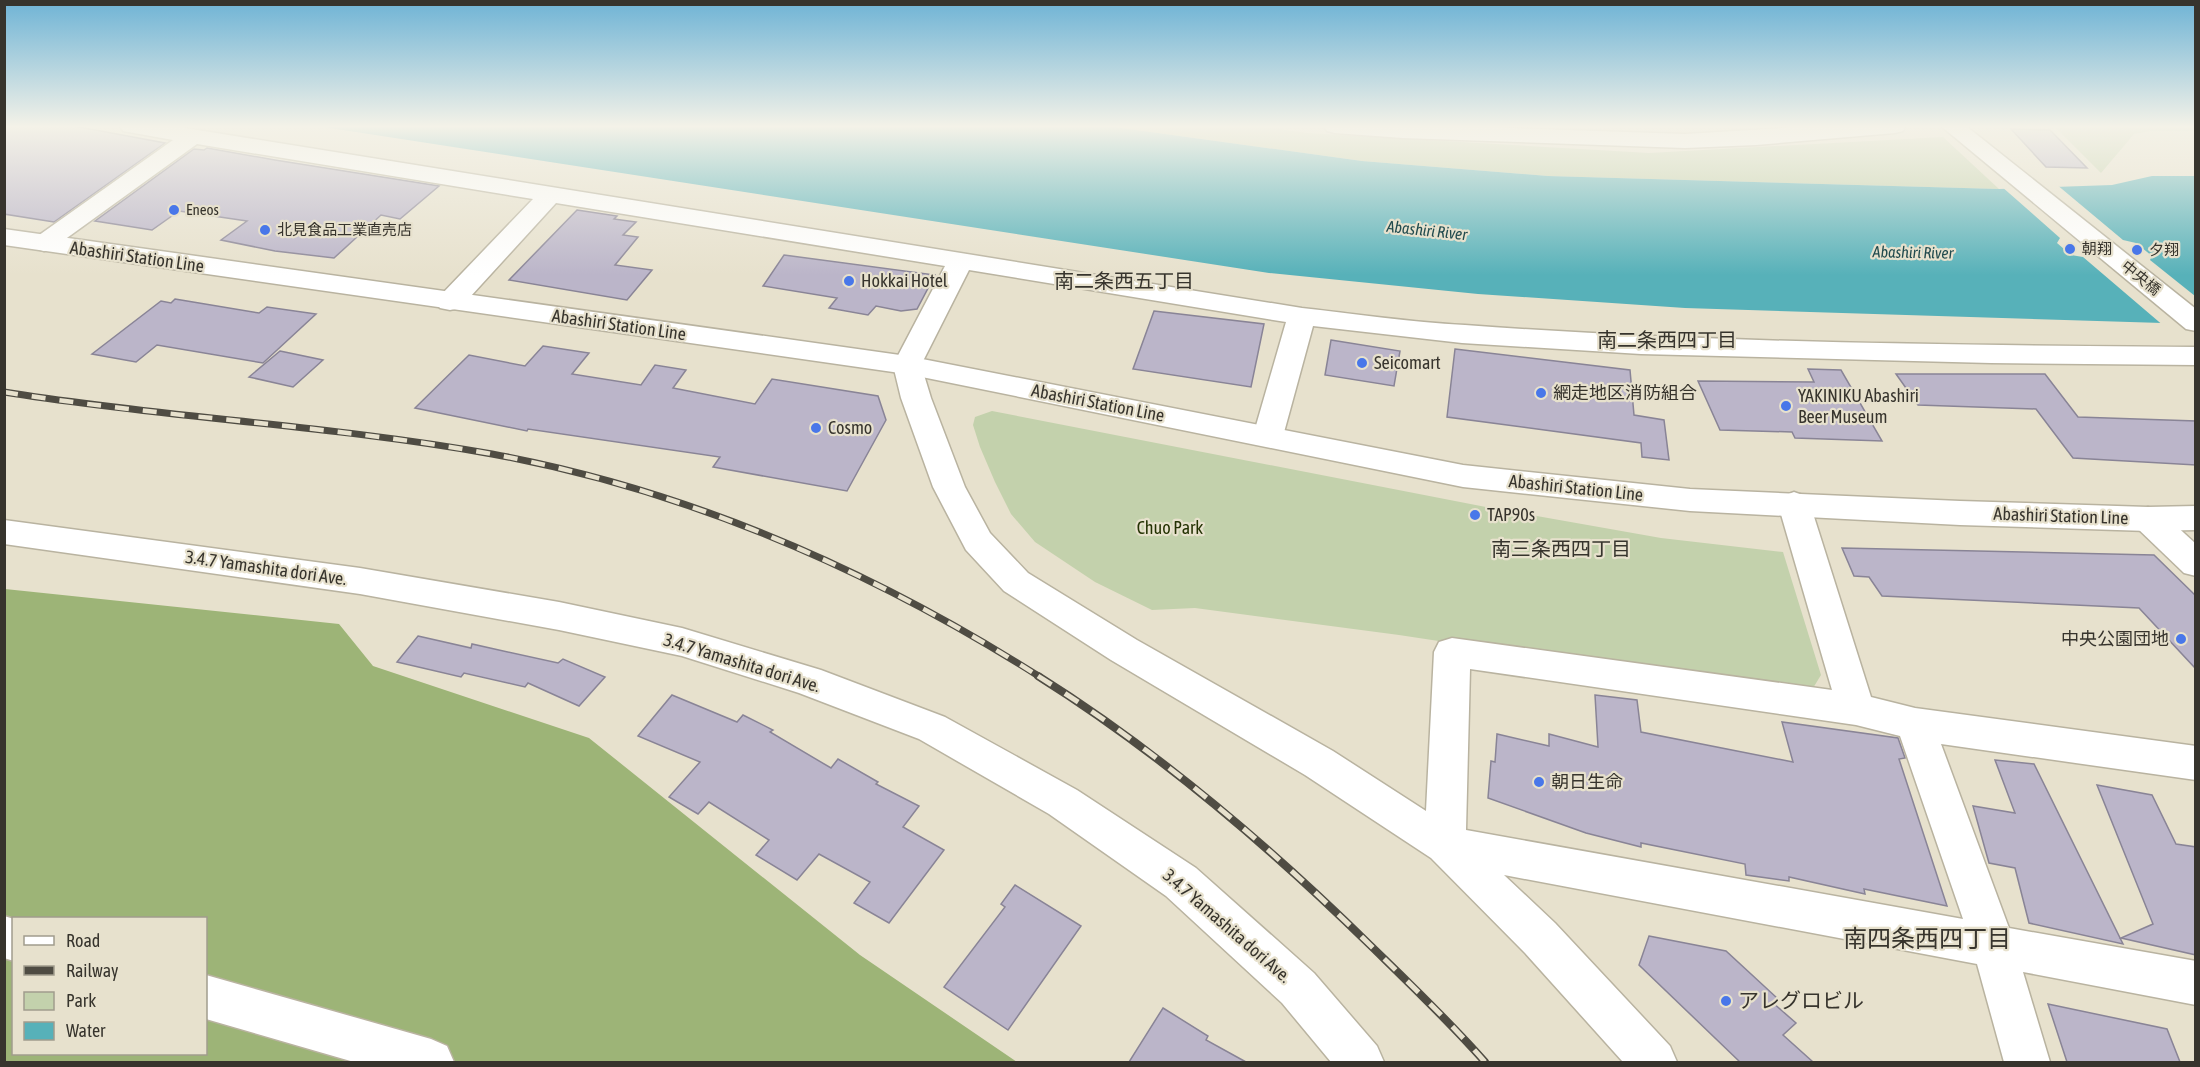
<svg xmlns="http://www.w3.org/2000/svg" width="2200" height="1067" font-family="'Asap Condensed','Noto Sans JP',sans-serif">
  <style>
    .green { fill: #c3d1ac }
    .forest { fill: #9db477; fill-rule: evenodd }
    .water { fill: #57b1b9 }
    .pier { fill: #e7e1cd }
    .building { fill: #bbb5c9; stroke: #898496; stroke-width: 1.5 }
    .lines { fill: none; stroke-linecap: round; stroke-linejoin: round }
    .minor-casing { stroke: #b9b3a0; stroke-width: 3 }
    .major-casing { stroke: #b9b3a0; stroke-width: 3 }
    .minor { fill: #fff; fill-rule: evenodd }
    .major { fill: #fff; fill-rule: evenodd }
    .rail-far1-casing { stroke: #4f4c43; stroke-width: 7 }
    .rail-casing { stroke: #4f4c43; stroke-width: 8 }
    .rail-far1 { stroke: #e7e1cd; stroke-width: 4.5; stroke-dasharray: 14; stroke-linecap: butt }
    .rail { stroke: #e7e1cd; stroke-width: 5; stroke-dasharray: 16; stroke-linecap: butt }
    .poi-dot { fill: #4977e9; stroke: #e7e1cd; stroke-width: 2 }
    .labels { text-anchor: middle; stroke-width: 4.5; stroke-linejoin: round; paint-order: stroke }
    .far-poi-label { font-size: 15px; fill: #37342d; stroke: #e7e1cd; text-anchor: start }
    .far-street-label { font-size: 15px; fill: #37342d; stroke: #e7e1cd }
    .far-water-label { font-size: 16px; font-style: italic; fill: #214b4e; stroke: #e7e1cd }
    .street-label { font-size: 18px; fill: #37342d; stroke: #e7e1cd }
    .poi-label { font-size: 18px; fill: #37342d; stroke: #e7e1cd; text-anchor: start }
    .park-label { font-size: 18px; fill: #243203; stroke: #e7e1cd }
    .neighbourhood-label { font-size: 20px; fill: #37342d; stroke: #e7e1cd }
    .near-poi-label { font-size: 21px; fill: #37342d; stroke: #e7e1cd; text-anchor: start }
    .near-neighbourhood-label { font-size: 24px; fill: #37342d; stroke: #e7e1cd }
  </style>
  <rect width="100%" height="100%" fill="#e7e1cd"/>
  <g class="green">
    <path d="M 1107,126 L 1254,126 L 1308,133 L 1649,153 L 1943,137 L 1999,189 L 1548,176 L 1362,161 Z"/>
    <path d="M 2054,126 L 2195,126 L 2196,131 L 2151,131 L 2134,134 L 2101,173 Z"/>
    <path d="M 992,411 L 1491,508 L 1661,538 L 1783,552 L 1821,675 L 1810,693 L 1722,684 L 1399,635 L 1195,608 L 1152,610 L 1095,582 L 1035,542 L 1011,514 L 995,482 L 980,447 L 973,425 L 975,417 Z"/>
  </g>
  <path class="forest" d="M 5,589 L 339,624 L 373,666 L 589,738 L 860,955 L 1017,1062 L 5,1062 ZM 14,918 L 206,918 L 206,1054 L 14,1054 Z"/>
  <path class="water" d="M 317,126 L 1107,126 L 1362,161 L 1548,176 L 1999,189 L 2112,185 L 2152,176 L 2195,176 L 2195,324 L 1685,308 L 1478,294 L 1269,273 Z"/>
  <path class="pier" d="M 2056,184 L 2123,240 L 2136,243 L 2152,256 L 2150,260 L 2195,296 L 2196,327 L 2165,327 L 2083,257 L 2071,255 L 2057,243 L 2060,238 L 2001,186 Z"/>
  <g class="building">
    <path d="M 4,126 L 74,126 L 165,143 L 54,222 L 4,214 Z"/>
    <path d="M 2011,129 L 2050,130 L 2087,168 L 2046,167 Z"/>
    <path d="M 207,148 L 275,160 L 439,186 L 400,219 L 381,215 L 334,258 L 275,251 L 221,240 L 247,221 L 179,211 L 152,230 L 95,221 L 194,149 L 204,150 Z"/>
    <path d="M 577,210 L 617,216 L 614,219 L 636,222 L 623,235 L 638,237 L 615,265 L 652,270 L 627,300 L 509,280 Z"/>
    <path d="M 784,255 L 935,275 L 917,309 L 901,311 L 876,306 L 868,315 L 829,308 L 837,298 L 763,286 Z"/>
    <path d="M 175,299 L 259,313 L 267,307 L 316,314 L 263,363 L 157,345 L 136,362 L 92,354 L 161,301 L 171,303 Z"/>
    <path d="M 1154,311 L 1264,324 L 1251,387 L 1133,369 Z"/>
    <path d="M 1331,340 L 1400,351 L 1394,386 L 1325,375 Z"/>
    <path d="M 543,346 L 589,353 L 572,374 L 641,385 L 655,365 L 686,370 L 673,388 L 755,404 L 772,379 L 878,396 L 886,420 L 847,491 L 713,467 L 720,457 L 528,429 L 527,431 L 415,408 L 469,355 L 525,366 Z"/>
    <path d="M 1455,349 L 1630,370 L 1634,415 L 1664,420 L 1669,460 L 1642,457 L 1641,443 L 1447,417 Z"/>
    <path d="M 280,351 L 323,360 L 293,387 L 249,377 Z"/>
    <path d="M 1808,369 L 1841,370 L 1882,441 L 1795,438 L 1792,432 L 1720,430 L 1698,381 L 1814,382 Z"/>
    <path d="M 1896,374 L 2045,374 L 2078,417 L 2196,421 L 2196,465 L 2073,458 L 2036,409 L 1918,405 Z"/>
    <path d="M 1842,548 L 2154,555 L 2196,596 L 2196,669 L 2139,608 L 1882,596 L 1869,577 L 1854,576 Z"/>
    <path d="M 418,636 L 471,648 L 472,644 L 558,663 L 563,659 L 605,677 L 579,706 L 528,683 L 525,687 L 464,673 L 461,677 L 397,662 Z"/>
    <path d="M 672,695 L 737,722 L 743,715 L 773,730 L 770,732 L 831,768 L 838,759 L 878,782 L 876,784 L 919,806 L 903,827 L 944,850 L 889,923 L 854,903 L 870,882 L 819,854 L 797,880 L 756,855 L 769,840 L 709,802 L 698,814 L 669,797 L 700,762 L 638,736 Z"/>
    <path d="M 1595,695 L 1637,700 L 1641,732 L 1793,762 L 1782,722 L 1898,738 L 1905,758 L 1899,759 L 1947,906 L 1864,889 L 1865,894 L 1789,877 L 1789,881 L 1746,875 L 1745,864 L 1641,843 L 1641,847 L 1586,833 L 1488,798 L 1491,761 L 1495,762 L 1497,734 L 1549,746 L 1549,734 L 1598,747 Z"/>
    <path d="M 1995,760 L 2034,764 L 2123,944 L 2029,923 L 2015,868 L 1989,863 L 1973,806 L 2015,813 Z"/>
    <path d="M 2097,785 L 2152,795 L 2176,844 L 2196,847 L 2196,955 L 2121,938 L 2153,924 Z"/>
    <path d="M 1015,885 L 1081,926 L 1008,1030 L 944,987 L 1005,907 L 1001,904 Z"/>
    <path d="M 1649,936 L 1726,951 L 1777,998 L 1773,1003 L 1796,1023 L 1783,1035 L 1813,1062 L 1740,1062 L 1639,965 Z"/>
    <path d="M 2048,1004 L 2167,1029 L 2180,1062 L 2067,1062 Z"/>
    <path d="M 1163,1008 L 1208,1036 L 1206,1040 L 1246,1062 L 1129,1062 Z"/>
  </g>
  <g class="lines">
    <g class="minor-casing">
      <g id="minor">
        <path d="M 120,126 L 173,126 L 1302,308 C 1356,314 1410,322 1465,325 C 1708,343 1952,345 2196,347 L 2196,365 L 1991,363 L 1641,354 L 1462,343 L 1313,326 L 1283,436 L 1279,443 L 1268,446 L 1257,443 L 1253,436 L 1286,322 L 969,270 L 921,365 L 931,398 L 965,487 L 990,533 L 1028,573 L 1137,640 L 1333,751 L 1426,811 L 1434,652 L 1439,642 L 1452,638 L 1832,690 L 1778,504 L 1783,496 L 1794,492 L 1805,496 L 1810,504 L 1871,697 L 1915,708 L 2196,746 L 2196,780 L 1941,744 L 2009,928 L 2196,961 L 2196,1005 L 2023,972 L 2050,1062 L 2004,1062 L 1977,964 L 1504,875 L 1555,923 L 1670,1046 L 1677,1062 L 1623,1062 L 1525,953 L 1431,858 L 1305,775 L 1111,660 L 1004,591 L 966,550 L 933,487 L 901,398 L 893,365 L 945,266 L 556,203 L 460,308 L 450,310 L 440,308 L 436,302 L 440,296 L 533,199 L 197,144 L 53,248 L 44,251 L 35,248 L 31,243 L 35,238 L 173,140 L 123,131 ZM 1470,669 L 1856,725 L 1900,736 L 1963,919 L 1466,830 Z"/>
        <path d="M 1324,126 L 1453,126 L 1685,134 L 1817,126 L 1906,126 L 1903,131 L 1895,133 L 1756,145 L 1685,148 L 1403,138 L 1335,133 L 1327,131 Z"/>
        <path d="M 1941,126 L 1966,126 L 2196,309 L 2196,331 L 2186,329 Z"/>
        <path d="M 2148,507 L 2160,511 L 2196,544 L 2196,576 L 2184,573 L 2136,527 L 2132,519 L 2136,511 Z"/>
        <path d="M 4,520 L 360,568 L 559,602 L 682,628 L 821,670 L 945,717 L 1077,790 L 1196,868 L 1314,973 L 1377,1046 L 1384,1062 L 1331,1062 L 1282,1003 L 1166,896 L 1049,814 L 919,739 L 799,693 L 682,656 L 559,630 L 360,594 L 4,544 Z"/>
        <path d="M 4,916 L 14,919 L 14,961 L 4,958 Z"/>
        <path d="M 206,975 L 431,1039 L 447,1046 L 454,1062 L 354,1062 L 206,1019 Z"/>
      </g>
    </g>
    <g class="major-casing">
      <path id="major" d="M 4,229 L 907,356 L 1463,465 L 1690,489 L 1960,501 L 2148,507 L 2196,506 L 2196,530 L 2148,531 L 1960,525 L 1690,511 L 1463,487 L 907,374 L 4,245 Z"/>
    </g>
    <use href="#minor" class="minor"/>
    <use href="#major" class="major"/>
    <g class="rail-far1-casing">
      <path id="rail-far1" d="M 4,392 C 166,418 330,425 492,454 C 688,490 873,571 1040,677"/>
    </g>
    <g class="rail-casing">
      <path id="rail" d="M 1038,676 C 1159,752 1268,845 1370,945 C 1409,983 1449,1021 1485,1062"/>
    </g>
    <use href="#rail-far1" class="rail-far1"/>
    <use href="#rail" class="rail"/>
  </g>
  <linearGradient id="sky" x2="0" y2="1"><stop stop-color="#6eb3d5"/><stop offset="0.46" stop-color="#f4f2e8"/><stop offset="1" stop-color="#f4f2e8" stop-opacity="0"/></linearGradient>
  <rect width="2200" height="275" fill="url(#sky)"/>
  <g class="poi-dot">
    <circle cx="174" cy="210" r="6"/>
    <circle cx="265" cy="230" r="6"/>
    <circle cx="2070" cy="249" r="6"/>
    <circle cx="2137" cy="250" r="6"/>
    <circle cx="849" cy="281" r="6"/>
    <circle cx="1362" cy="363" r="6"/>
    <circle cx="1541" cy="393" r="6"/>
    <circle cx="1786" cy="406" r="6"/>
    <circle cx="816" cy="428" r="6"/>
    <circle cx="1475" cy="515" r="6"/>
    <circle cx="2181" cy="639" r="6"/>
    <circle cx="1539" cy="782" r="6"/>
    <circle cx="1726" cy="1001" r="6"/>
  </g>
  <g class="labels">
    <g class="far-poi-label">
      <text x="186" y="215">Eneos</text>
      <text x="277" y="235">北見食品工業直売店</text>
      <text x="2082" y="254">朝翔</text>
      <text x="2149" y="255">夕翔</text>
    </g>
    <g class="far-street-label">
      <text transform="translate(2141 278) rotate(39)" y="5">中央橋</text>
    </g>
    <g class="far-water-label">
      <text transform="translate(1427 230) rotate(6)" y="6">Abashiri River</text>
      <text transform="translate(1913 252) rotate(1)" y="6">Abashiri River</text>
    </g>
    <g class="street-label">
      <text transform="translate(137 257) rotate(8)" y="6">Abashiri Station Line</text>
      <text transform="translate(619 325) rotate(8)" y="6">Abashiri Station Line</text>
      <text transform="translate(1098 403) rotate(11)" y="6">Abashiri Station Line</text>
      <text transform="translate(1576 488) rotate(6)" y="6">Abashiri Station Line</text>
      <text transform="translate(2061 516) rotate(2)" y="6">Abashiri Station Line</text>
      <text transform="translate(266 568) rotate(8)" y="6">3.4.7 Yamashita dori Ave.</text>
      <text transform="translate(742 663) rotate(17)" y="6">3.4.7 Yamashita dori Ave.</text>
      <text transform="translate(1227 926) rotate(41)" y="6">3.4.7 Yamashita dori Ave.</text>
    </g>
    <g class="poi-label">
      <text x="861" y="287">Hokkai Hotel</text>
      <text x="1374" y="369">Seicomart</text>
      <text x="1553" y="399">網走地区消防組合</text>
      <text x="1798" y="402">YAKINIKU Abashiri<tspan x="1798" dy="21">Beer Museum</tspan></text>
      <text x="828" y="434">Cosmo</text>
      <text x="1487" y="521">TAP90s</text>
      <text x="2169" y="645" text-anchor="end">中央公園団地</text>
      <text x="1551" y="788">朝日生命</text>
    </g>
    <g class="park-label">
      <text x="1170" y="534">Chuo Park</text>
    </g>
    <g class="neighbourhood-label">
      <text x="1124" y="288">南二条西五丁目</text>
      <text x="1667" y="347">南二条西四丁目</text>
      <text x="1561" y="556">南三条西四丁目</text>
    </g>
    <g class="near-poi-label">
      <text x="1738" y="1008">アレグロビル</text>
    </g>
    <g class="near-neighbourhood-label">
      <text x="1927" y="947">南四条西四丁目</text>
    </g>
  </g>
  <rect width="2200" height="1067" fill="none" stroke="#37342d" stroke-width="12"/>
  <rect x="12" y="917" width="195" height="138" fill="#e7e1cd" stroke="#a19c8d" stroke-width="1.5"/>
  <rect x="24" y="936" width="30" height="9" fill="#ffffff" stroke="#a19c8d" stroke-width="1.5"/>
  <text x="66" y="947" font-size="18" fill="#37342d">Road</text>
  <rect x="24" y="966" width="30" height="9" fill="#4f4c43" stroke="#a19c8d" stroke-width="1.5"/>
  <text x="66" y="977" font-size="18" fill="#37342d">Railway</text>
  <rect x="24" y="992" width="30" height="18" fill="#c3d1ac" stroke="#a19c8d" stroke-width="1.5"/>
  <text x="66" y="1007" font-size="18" fill="#37342d">Park</text>
  <rect x="24" y="1022" width="30" height="18" fill="#57b1b9" stroke="#a19c8d" stroke-width="1.5"/>
  <text x="66" y="1037" font-size="18" fill="#37342d">Water</text>
</svg>
